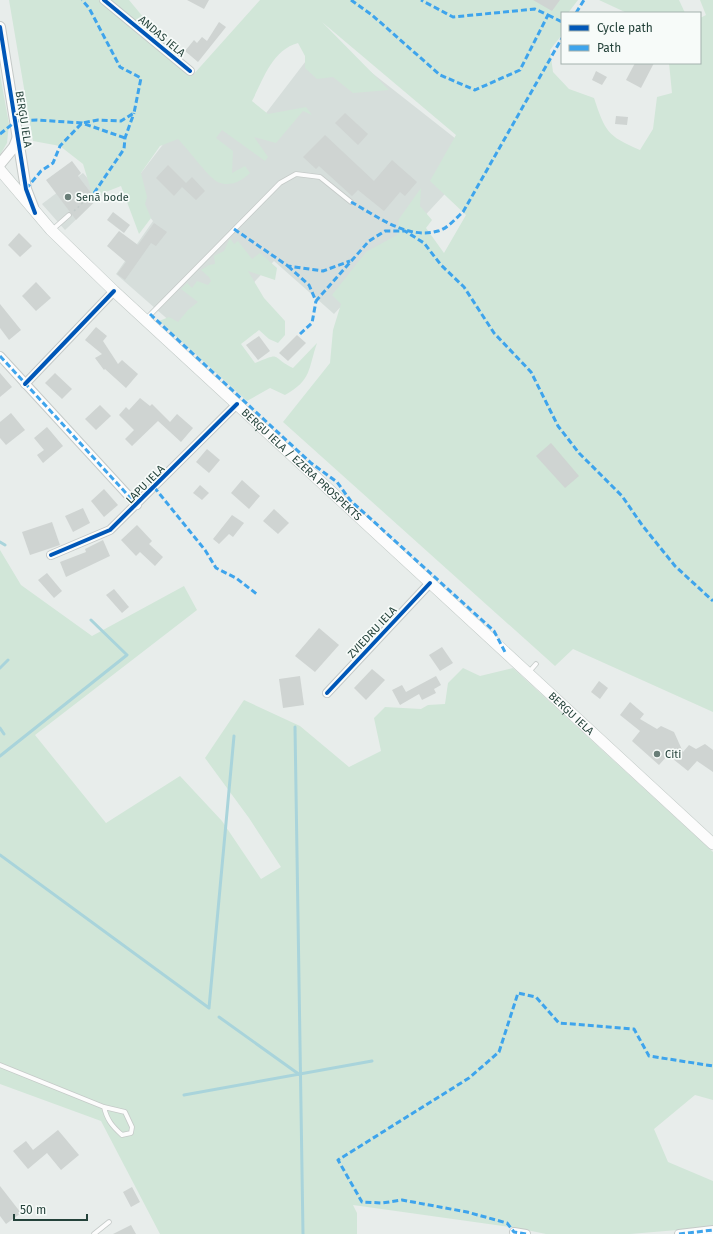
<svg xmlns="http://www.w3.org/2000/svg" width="713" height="1234" font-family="'Fira Sans',sans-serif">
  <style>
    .built { fill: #d6dedb }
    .green { fill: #d1e6d8 }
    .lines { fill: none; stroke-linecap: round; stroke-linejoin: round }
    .stream { stroke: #a9d4db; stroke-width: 3 }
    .building { fill: #cfd4d2 }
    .service-casing { stroke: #c5cac8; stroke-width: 5.5 }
    .minor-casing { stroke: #c5cac8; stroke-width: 10 }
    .tertiary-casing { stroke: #c5cac8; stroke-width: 12 }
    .secondary-casing { stroke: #c3cbc8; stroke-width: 12 }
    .path { stroke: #c3ccca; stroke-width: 1.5; stroke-dasharray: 2 3; stroke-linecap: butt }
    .service { stroke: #fcfcfc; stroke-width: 4 }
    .minor { stroke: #fcfcfc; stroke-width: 8 }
    .tertiary { stroke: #fcfcfc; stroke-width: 10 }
    .secondary { stroke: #fcfcfc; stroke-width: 11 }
    .quiet { stroke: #3ea4ec; stroke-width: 3; stroke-dasharray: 6 3; stroke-linecap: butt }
    .cycleway-casing { stroke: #f7fbf9; stroke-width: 6 }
    .cycleway { stroke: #0057b8; stroke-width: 4 }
    .poi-dot { fill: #697e78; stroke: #f7fbf9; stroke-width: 1.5 }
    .labels { text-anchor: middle; stroke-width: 3.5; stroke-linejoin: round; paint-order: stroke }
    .street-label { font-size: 11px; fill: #24423a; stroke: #f7fbf9 }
    .poi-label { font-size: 11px; fill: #24423a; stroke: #f7fbf9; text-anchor: start }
  </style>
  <rect width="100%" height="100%" fill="#e8edeb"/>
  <g class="built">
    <path d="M 325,36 L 479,157 L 334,314 L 274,261 L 196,344 L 116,274 L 153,221 L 128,190 L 204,91 L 253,130 Z"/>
    <path d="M 83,173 L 102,195 L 65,230 L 42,204 Z"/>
  </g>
  <g class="green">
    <path d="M 9,0 L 129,0 L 192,76 L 260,0 L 578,0 L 568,13 L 562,13 L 561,36 L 550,50 L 553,72 L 569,89 L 594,98 C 605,131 607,136 640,150 L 653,129 L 657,97 L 672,93 L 669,63 L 700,63 L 700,18 L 706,15 L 700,0 L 713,0 L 713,712 L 573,649 L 555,666 L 283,422 L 330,363 L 333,330 L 341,304 L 332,295 L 366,252 L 397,235 L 399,219 L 421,188 L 420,206 L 432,220 L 426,228 L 444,253 L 466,215 L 430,181 L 456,135 L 322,22 L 389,90 L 353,93 L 333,77 L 317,79 L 305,68 L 305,56 L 298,43 C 272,50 263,80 252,101 L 268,114 L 306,107 L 312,115 L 303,111 L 276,143 L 254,137 L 268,157 L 265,161 L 222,130 L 216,138 L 233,151 L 232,173 L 245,166 L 250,173 C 241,182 228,188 216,181 C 208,176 186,147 178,139 L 160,146 L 141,173 L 147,197 L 145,204 L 151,218 L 139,234 L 121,186 L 93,197 L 83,164 L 60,146 L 33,141 Z"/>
    <path d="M 599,0 L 679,0 L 685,13 L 627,13 Z"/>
    <path d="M 0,74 L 9,124 L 7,143 L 0,155 Z"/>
    <path d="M 230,238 L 234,244 L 238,241 L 252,259 L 260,253 L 277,268 L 275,280 L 248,271 L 264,298 L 285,321 L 285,335 L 278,343 L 269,339 L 259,330 L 241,344 L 255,363 C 283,352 269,356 293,368 L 317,343 C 308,369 312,380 285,395 L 270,388 L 247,401 L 159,321 L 169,317 L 178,322 L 188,310 L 198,302 L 181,289 L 187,283 L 192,288 L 197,281 L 208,285 L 211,281 L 209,277 L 201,270 L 209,265 L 215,264 L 214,256 L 224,251 Z"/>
    <path d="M 0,550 L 21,585 L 92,636 L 184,586 L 197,610 L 35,735 L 106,823 L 180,776 L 222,821 L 261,879 L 281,867 L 249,818 L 205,758 L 244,700 L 300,726 L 349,767 L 381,751 L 374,718 L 385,707 L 421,709 L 428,705 L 445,704 L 448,683 L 463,668 L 480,676 L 513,668 L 713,852 L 713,1100 L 695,1095 L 654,1129 L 668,1162 L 713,1181 L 713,1227 L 630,1234 L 546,1234 L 517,1228 L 353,1205 L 357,1213 L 357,1234 L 160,1234 L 101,1121 L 0,1084 Z"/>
  </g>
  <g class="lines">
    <g class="stream">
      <path d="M 0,542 L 5,545"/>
      <path d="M 0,668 L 8,660"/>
      <path d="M 295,727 L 303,1234"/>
      <path d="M 0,728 L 4,734"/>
      <path d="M 0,756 L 127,655 L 91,620"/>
      <path d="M 0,855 L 209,1008 L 234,736"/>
      <path d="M 219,1017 L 300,1075"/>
      <path d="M 184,1095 L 372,1061"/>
    </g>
  </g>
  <g class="building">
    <path d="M 187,0 L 209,0 L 204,9 Z"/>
    <path d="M 533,0 L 560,0 L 552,11 Z"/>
    <path d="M 219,22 L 226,27 L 198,62 L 185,51 L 194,40 L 197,43 L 202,37 L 207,41 Z"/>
    <path d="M 635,63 L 654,63 L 641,88 L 626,80 Z"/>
    <path d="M 596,71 L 607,77 L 602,85 L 592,80 Z"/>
    <path d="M 345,113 L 368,134 L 358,145 L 335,123 Z"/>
    <path d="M 616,116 L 628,117 L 627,125 L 615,124 Z"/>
    <path d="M 325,135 L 374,181 L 392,160 L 417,182 L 405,196 L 400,192 L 384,211 L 358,190 L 352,196 L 319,166 L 316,169 L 303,157 Z"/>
    <path d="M 72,161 L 81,173 L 78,176 L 91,193 L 89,195 L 95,201 L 76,220 L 46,180 Z"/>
    <path d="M 168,165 L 186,183 L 192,177 L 205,191 L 196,200 L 182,187 L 174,196 L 156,178 Z"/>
    <path d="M 113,212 L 130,225 L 124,233 L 107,220 Z"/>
    <path d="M 154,223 L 167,232 L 156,246 L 151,243 L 125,280 L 117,274 L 126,262 L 107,246 L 119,231 L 138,245 Z"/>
    <path d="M 19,233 L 32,246 L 20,257 L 8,245 Z"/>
    <path d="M 36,282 L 51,298 L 36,311 L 22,296 Z"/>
    <path d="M 0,304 L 21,330 L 9,340 L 0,328 Z"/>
    <path d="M 96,327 L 107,336 L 103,341 L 118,364 L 122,360 L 138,374 L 126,388 L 105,369 L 104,370 L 95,358 L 102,354 L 85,340 Z"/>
    <path d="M 297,335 L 306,343 L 288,361 L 279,353 Z"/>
    <path d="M 259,336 L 270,351 L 258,360 L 246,345 Z"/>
    <path d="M 0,373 L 12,387 L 0,397 Z"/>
    <path d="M 55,373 L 72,389 L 62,399 L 45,383 Z"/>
    <path d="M 140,398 L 150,406 L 152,404 L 170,422 L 177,414 L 193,428 L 181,442 L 158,421 L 132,446 L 125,439 L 134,430 L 119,415 L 126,407 L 129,410 Z"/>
    <path d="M 100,405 L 111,416 L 96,430 L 85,419 Z"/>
    <path d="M 11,413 L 25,430 L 6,445 L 0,438 L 0,422 Z"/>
    <path d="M 47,427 L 63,446 L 43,463 L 37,455 L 44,450 L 34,438 Z"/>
    <path d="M 551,443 L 579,476 L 565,488 L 536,456 Z"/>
    <path d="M 207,449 L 220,460 L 209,473 L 196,462 Z"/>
    <path d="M 242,480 L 260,496 L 249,509 L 231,493 Z"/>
    <path d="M 200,485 L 209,493 L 202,500 L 193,493 Z"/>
    <path d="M 104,489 L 118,505 L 104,517 L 91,501 Z"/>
    <path d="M 83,508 L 90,523 L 73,532 L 65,516 Z"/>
    <path d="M 274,509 L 289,523 L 278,534 L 263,521 Z"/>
    <path d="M 232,515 L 244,523 L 233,537 L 229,534 L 219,544 L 213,539 Z"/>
    <path d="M 52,522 L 60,545 L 30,555 L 22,532 Z"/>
    <path d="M 137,525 L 152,541 L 149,544 L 163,557 L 155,566 L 140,552 L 136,556 L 121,540 Z"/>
    <path d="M 103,540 L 110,556 L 66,577 L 60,562 L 86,552 L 85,549 Z"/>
    <path d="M 47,573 L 62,591 L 54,598 L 38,580 Z"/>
    <path d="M 114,589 L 129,607 L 122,613 L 106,595 Z"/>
    <path d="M 319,628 L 339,645 L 315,672 L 295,656 Z"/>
    <path d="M 442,647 L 453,663 L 440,671 L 429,655 Z"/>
    <path d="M 372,669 L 385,680 L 366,700 L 354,688 Z"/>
    <path d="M 300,676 L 304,705 L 283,708 L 279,679 Z"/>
    <path d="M 436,676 L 441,685 L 434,689 L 436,693 L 422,700 L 419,694 L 400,705 L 392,690 L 402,685 L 406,692 Z"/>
    <path d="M 599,681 L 608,688 L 600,699 L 591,692 Z"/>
    <path d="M 630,702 L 644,714 L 640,719 L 657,729 L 661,726 L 674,732 L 683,752 L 689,745 L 696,749 L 705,744 L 713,750 L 713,772 L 697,761 L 688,771 L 668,755 L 659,765 L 632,741 L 640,731 L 620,715 Z"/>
    <path d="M 58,1130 L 79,1155 L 61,1170 L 47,1153 L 28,1169 L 13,1151 L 26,1141 L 33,1150 Z"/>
    <path d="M 0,1186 L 21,1213 L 6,1224 L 0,1216 Z"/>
    <path d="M 132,1187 L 140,1202 L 131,1207 L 123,1192 Z"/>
    <path d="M 131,1225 L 136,1234 L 113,1234 Z"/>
  </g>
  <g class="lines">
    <g class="service-casing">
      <g id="service">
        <path d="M 52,230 L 69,215"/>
        <path d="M 146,319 L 280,183 L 296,174 L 320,177 L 351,202"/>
        <path d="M 528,673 L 536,664"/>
        <path d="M 0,1065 L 104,1107 L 125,1112 L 132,1127 L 131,1133 L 122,1135 C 112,1126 107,1120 104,1107"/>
        <path d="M 94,1234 L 109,1222"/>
      </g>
    </g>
    <g class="minor-casing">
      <g id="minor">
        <path d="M 104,0 L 190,71"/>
        <path d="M 0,356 L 137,505"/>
        <path d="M 25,384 L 114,291"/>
        <path d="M 51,555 L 110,530 L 237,404"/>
        <path d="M 327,693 L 430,583"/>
        <path d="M 514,1232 L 526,1234"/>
        <path d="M 679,1234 L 713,1230"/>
      </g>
    </g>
    <g class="tertiary-casing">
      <g id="tertiary">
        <path d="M 0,27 L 26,189 L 33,207"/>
        <path d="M 0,164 L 14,147 L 18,137"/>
      </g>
    </g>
    <g class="secondary-casing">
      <g id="secondary">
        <path id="s1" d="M 0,170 L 51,230 L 114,291 L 713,844"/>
      </g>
    </g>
    <path class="path" d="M 74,211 L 89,197"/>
    <use href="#service" class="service"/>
    <use href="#minor" class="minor"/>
    <use href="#tertiary" class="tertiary"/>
    <use href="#secondary" class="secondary"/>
    <g class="quiet">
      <path d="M 351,0 L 372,15 L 440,75 L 475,90 L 520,70 L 548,15 L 535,9 L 453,17 L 421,0"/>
      <path d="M 576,13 L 584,0"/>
      <path d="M 548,15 L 562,22"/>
      <path d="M 0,134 L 16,121 L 37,120 L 82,123 L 125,138"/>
      <path d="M 26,189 L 41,171 L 53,163 L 60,146 L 82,123 L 98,120 L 121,121 L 134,113 L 141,78 L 120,67 L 89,8 L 82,0"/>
      <path d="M 94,193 L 124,149 L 125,138 L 134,113"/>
      <path d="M 351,202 C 377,216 407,240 438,231 C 447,229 456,218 463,212 L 562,38"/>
      <path d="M 234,229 L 288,266 L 323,271 L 350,261"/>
      <path d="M 288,266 L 309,285 L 316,301 L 369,241 L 385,231 L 405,231 L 424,243 L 441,265 L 464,287 L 494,333 L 531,372 L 558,426 L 579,453 L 622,496 L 642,525 L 675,566 L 713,601"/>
      <path d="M 150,314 L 311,463 L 337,482 L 350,500 L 494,631 L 505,652"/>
      <path d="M 300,334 L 312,323 L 316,301"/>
      <path d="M 0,356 L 137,505"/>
      <path d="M 154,487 L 205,550 L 216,568 L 236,578 L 258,595"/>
      <path d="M 526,1234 L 514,1232 L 507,1223 L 467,1212 L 402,1200 L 382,1203 L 362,1202 L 338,1160 L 469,1078 L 499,1052 L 518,993 L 536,997 L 559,1023 L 634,1029 L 649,1056 L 713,1066"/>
      <path d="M 679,1234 L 713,1230"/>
    </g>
    <g class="cycleway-casing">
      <g id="cycleway">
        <path d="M 104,0 L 190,71"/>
        <path d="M 0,27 L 26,189 L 35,213"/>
        <path d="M 25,384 L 114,291"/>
        <path d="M 51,555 L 110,530 L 237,404"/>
        <path d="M 327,693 L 430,583"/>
      </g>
    </g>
    <use href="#cycleway" class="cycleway"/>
  </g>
  <g class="poi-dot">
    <circle cx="68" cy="197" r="4"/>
    <circle cx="657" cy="754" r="4"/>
  </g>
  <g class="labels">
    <g class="street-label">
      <text transform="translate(162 36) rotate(40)" y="4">ANDAS IELA</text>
      <text transform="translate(24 119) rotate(81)" y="4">BERĢU IELA</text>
      <text dy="4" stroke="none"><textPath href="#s1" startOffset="422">BERĢU IELA / EZERA PROSPEKTS</textPath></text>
      <text transform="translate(145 484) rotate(-45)" y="4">LAPU IELA</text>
      <text transform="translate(372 632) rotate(-47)" y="4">ZVIEDRU IELA</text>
      <text dy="4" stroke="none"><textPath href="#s1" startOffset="789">BERĢU IELA</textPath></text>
    </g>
    <g class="poi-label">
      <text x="76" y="201">Senā bode</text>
      <text x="665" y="758">Citi</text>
    </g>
  </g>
  <rect x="561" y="12" width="140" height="52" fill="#f7fbf9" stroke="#a3b1ad"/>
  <rect x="569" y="25" width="20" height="6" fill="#0057b8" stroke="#a3b1ad"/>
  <text x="597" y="32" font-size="12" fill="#24423a">Cycle path</text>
  <rect x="569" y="45" width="20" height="6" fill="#3ea4ec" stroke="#a3b1ad"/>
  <text x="597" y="52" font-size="12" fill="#24423a">Path</text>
  <path d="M14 1214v6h73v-6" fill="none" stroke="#24423a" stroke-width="2"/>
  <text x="20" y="1214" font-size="12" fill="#24423a" stroke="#f7fbf9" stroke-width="3" paint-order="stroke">50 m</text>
</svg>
